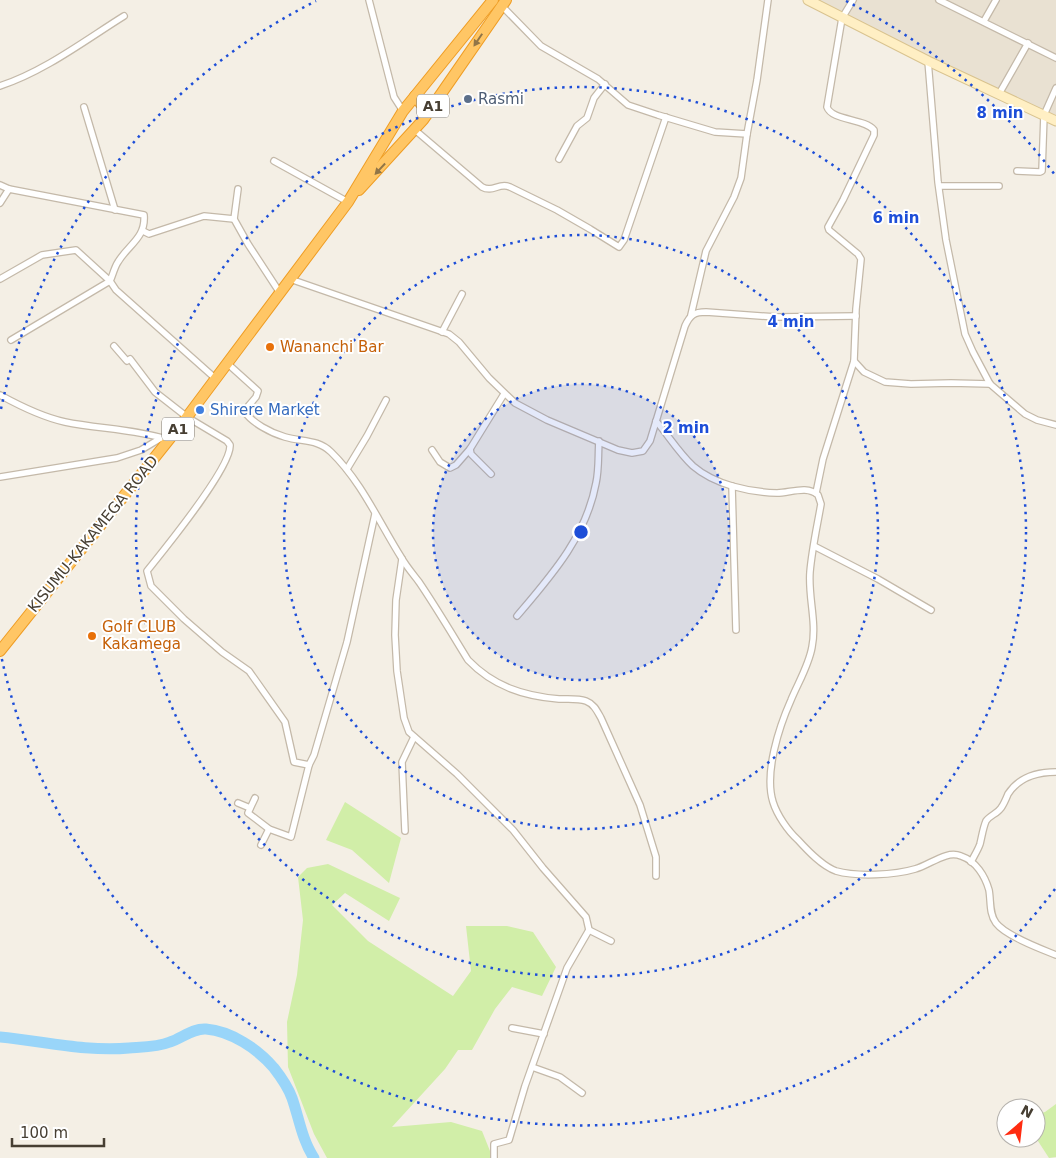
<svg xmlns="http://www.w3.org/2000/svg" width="1056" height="1158" font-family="'DejaVu Sans',sans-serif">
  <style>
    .residential { fill: #e9e1d2 }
    .green { fill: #d1eea8 }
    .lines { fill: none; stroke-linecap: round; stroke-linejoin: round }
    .river { stroke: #99d5f9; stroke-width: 11 }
    .street-casing { stroke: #c4b9a9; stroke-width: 8 }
    .secondary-casing { stroke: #d9c38f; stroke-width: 11 }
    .highway-casing { stroke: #ef9d24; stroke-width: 12 }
    .street { stroke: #fff; stroke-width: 5.5 }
    .secondary { stroke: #ffefc4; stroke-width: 9 }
    .highway { stroke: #ffc665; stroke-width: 10 }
    .oneway { fill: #917547 }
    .ring { fill: none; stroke: #1d4ed8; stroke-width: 2.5; stroke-dasharray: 2.5 5 }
    .service-dot { fill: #5c6f8a; stroke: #fff; stroke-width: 2 }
    .food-dot { fill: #e8710a; stroke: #fff; stroke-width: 2 }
    .shop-dot { fill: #3f7fe0; stroke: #fff; stroke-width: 2 }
    .labels { text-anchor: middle; stroke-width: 4; stroke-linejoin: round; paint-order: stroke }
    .shield { fill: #fff; stroke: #7e7970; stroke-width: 1 }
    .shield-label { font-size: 14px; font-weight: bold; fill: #473f33 }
    .service-label { font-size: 15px; fill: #4e5e75; stroke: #fff; text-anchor: start }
    .food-label { font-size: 15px; fill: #c56008; stroke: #fff; text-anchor: start }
    .shop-label { font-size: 15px; fill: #366cbe; stroke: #fff; text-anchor: start }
    .street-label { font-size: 15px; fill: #473f33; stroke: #fff }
    .centre { fill: #1d4ed8; stroke: #fff; stroke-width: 2.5 }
    .ring-label { font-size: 15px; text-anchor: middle; font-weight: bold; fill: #1d4ed8; stroke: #fff; stroke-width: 4; stroke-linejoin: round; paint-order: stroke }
  </style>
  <rect width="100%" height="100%" fill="#f4efe5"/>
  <path class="residential" d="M 805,0 L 1056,0 L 1056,122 Z"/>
  <g class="green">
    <path d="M 345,802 L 401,838 L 389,883 L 352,850 L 326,840 Z"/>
    <path d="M 328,864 L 400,898 L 389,921 L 345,893 L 332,905 L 368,941 L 453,996 L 471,971 L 466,926 L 507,926 L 533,932 L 556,967 L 542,996 L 512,987 L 495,1009 L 472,1050 L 458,1050 L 445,1069 L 392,1127 L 451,1122 L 482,1131 L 490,1151 L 490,1158 L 327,1158 L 314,1134 L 288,1067 L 287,1022 L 297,975 L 303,920 L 298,877 L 307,868 Z"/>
    <path d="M 1056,1104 L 1056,1157 L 1049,1158 L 1036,1138 L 1036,1114 L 1045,1112 Z"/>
  </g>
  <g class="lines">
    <path class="river" d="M 0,1037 C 43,1041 86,1052 129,1048 C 142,1047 158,1047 170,1042 C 182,1038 193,1028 206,1029 C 231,1031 258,1049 274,1068 C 281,1077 288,1087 292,1098 C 299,1118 302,1140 314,1158"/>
    <g class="street-casing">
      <g id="street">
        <path d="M 369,0 L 394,97 L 403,111"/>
        <path d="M 853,0 L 842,18 L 827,107 C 832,121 864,118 874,130 L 874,135 L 843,200 L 828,227 L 829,230 L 858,254 L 861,259 L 856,309 L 854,361 L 864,372 L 885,382 L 911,384 L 951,383 L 990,384"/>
        <path d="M 939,0 L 1056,58"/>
        <path d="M 502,6 L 541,46 L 598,79 L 628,105 L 658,115 L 715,132 L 747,134"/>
        <path d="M 984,21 L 996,0"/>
        <path d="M 928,61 L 938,182 L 946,240 L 965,334 L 973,352 L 990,384 L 1025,414 L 1037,420 L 1056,425"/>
        <path d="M 0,86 C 45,71 84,41 124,16"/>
        <path d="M 999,94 L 1028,43"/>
        <path d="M 84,107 L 115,210"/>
        <path d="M 415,130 L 482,187 C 493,193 499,182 510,187 L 557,210 L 590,229 L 619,247 L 624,240 L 666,117"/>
        <path d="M 559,159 L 577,126 L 587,118 L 594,98 L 605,84"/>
        <path d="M 274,161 L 348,202"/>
        <path d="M 1017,171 L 1040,172 L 1042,171 L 1044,115 L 1056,88"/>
        <path d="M 0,185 L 9,189"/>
        <path d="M 939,186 L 999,186"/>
        <path d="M 238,189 L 234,219 L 248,244 L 280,293"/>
        <path d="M 0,203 L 9,189 L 144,215 C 146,238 128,245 118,262 C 114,268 113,275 110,281 L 116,290 L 216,379"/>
        <path d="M 143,231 L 149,234 L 204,216 L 234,219"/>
        <path d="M 0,279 L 42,255 L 76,250 L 110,281 L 11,340"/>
        <path d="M 290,279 L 449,334 L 459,342 L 489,378 L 515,403 L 547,420 L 618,450 L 632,453 L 643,451 L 650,441 L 685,326 C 690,315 694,312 706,312 L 776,317 L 856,316"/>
        <path d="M 691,315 L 706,251 L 734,197 L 741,178 L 747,134 L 757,80 L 768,0"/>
        <path d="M 442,332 L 462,294"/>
        <path d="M 114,346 L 127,361 L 130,359 L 155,392 L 187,417 L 227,441 L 230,445 C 232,467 163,551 147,571 L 151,586 L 184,619 L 222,652 L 249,671 L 285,722 L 294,762 L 309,765 L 314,755 L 347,642 L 375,514"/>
        <path d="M 228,364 L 258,391 L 256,397 L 244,411 C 252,423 271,433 285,437 C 302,442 318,439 331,452 C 361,481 379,522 401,557 C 406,566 413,574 419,582 C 436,607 452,634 468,660 C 493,686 523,696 559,699 C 568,699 578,698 586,701 C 594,704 597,711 601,718 L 640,805 L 656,857 L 656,876"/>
        <path d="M 0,395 C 20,406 42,417 65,422 C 99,429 135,429 169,440"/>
        <path d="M 656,421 C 668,435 679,453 693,466 C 715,485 749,492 777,493 C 790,493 807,485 818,495 L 821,504 C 817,527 812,549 810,572 C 808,597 817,622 812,647 C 809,665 798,683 791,700 C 779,727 764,773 773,802 C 777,815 788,831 798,840 C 808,851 822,866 836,871 C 857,877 895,875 915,869 C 930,865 946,850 961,856 C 976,861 985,876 989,890 C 991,901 989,914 996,923 C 1006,936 1041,949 1056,955"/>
        <path d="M 432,450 L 440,462 L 450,468 L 456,465 L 470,449"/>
        <path d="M 347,469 L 367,436 L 386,400"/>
        <path d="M 491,474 L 471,454 L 470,449 L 504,394"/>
        <path d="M 0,477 L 117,458 L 141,450 L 161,438"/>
        <path d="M 732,486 L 736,630"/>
        <path d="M 816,493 L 823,459 L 854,361"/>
        <path d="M 814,546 L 878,579 L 931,610"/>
        <path d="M 402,559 L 396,600 L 395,635 L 397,671 L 404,718 L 409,732 L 457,774 L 513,830 L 543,868 L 586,917 L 589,930 L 611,941"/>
        <path d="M 517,616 C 551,576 586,537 596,483 C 599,470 598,455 599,441"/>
        <path d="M 255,798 L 248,813 L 269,829 L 291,837 L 309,765"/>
        <path d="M 238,803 L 250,808"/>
        <path d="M 405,831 L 402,762 L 414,737"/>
        <path d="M 261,845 L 269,829"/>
        <path d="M 971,862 C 974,856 978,850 980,844 C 982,836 983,828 986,821 C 990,815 997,814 1001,808 C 1004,804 1006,799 1008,794 C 1019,777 1037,772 1056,772"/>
        <path d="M 512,1028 L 544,1034"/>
        <path d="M 532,1067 L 560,1077 L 582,1093"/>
        <path d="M 494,1158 L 494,1144 L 509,1140 L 525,1086 L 567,968 L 589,930"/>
      </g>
    </g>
    <g class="secondary-casing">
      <path id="secondary" d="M 808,0 L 928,61 L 1056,121"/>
    </g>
    <g class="highway-casing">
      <g id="highway">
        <path d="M 415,96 L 421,104 L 431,108"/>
        <path d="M 359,190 L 423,120 L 506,0"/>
        <path d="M 0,651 L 187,417 L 348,202 L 403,111 L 493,0"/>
      </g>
    </g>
    <use href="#street" class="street"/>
    <use href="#secondary" class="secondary"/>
    <use href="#highway" class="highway"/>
  </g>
  <defs><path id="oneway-solid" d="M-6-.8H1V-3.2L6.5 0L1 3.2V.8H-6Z" transform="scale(1.25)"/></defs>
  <g class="oneway">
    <use href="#oneway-solid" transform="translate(478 40) rotate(124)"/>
    <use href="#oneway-solid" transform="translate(380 169) rotate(133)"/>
  </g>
  <circle cx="581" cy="532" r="148" fill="#1d4ed8" fill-opacity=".12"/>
  <g class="ring">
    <circle cx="581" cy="532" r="148"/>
    <circle cx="581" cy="532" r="297"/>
    <circle cx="581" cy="532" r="445"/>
    <path d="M1055 889A593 593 0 0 1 1 655M1 409A593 593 0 0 1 316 1M846 1A593 593 0 0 1 1055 175"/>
  </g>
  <circle class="service-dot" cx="468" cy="99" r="5"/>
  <g class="food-dot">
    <circle cx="270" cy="347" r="5"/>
    <circle cx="92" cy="636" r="5"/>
  </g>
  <circle class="shop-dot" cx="200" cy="410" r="5"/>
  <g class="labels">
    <g class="shield">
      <rect x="417" y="94.5" width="32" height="23" rx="4"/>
      <rect x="162" y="417.5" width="32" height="23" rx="4"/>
    </g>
    <g class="shield-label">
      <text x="433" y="111">A1</text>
      <text x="178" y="434">A1</text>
    </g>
    <g class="service-label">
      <text x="478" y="104">Rasmi</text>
    </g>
    <g class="food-label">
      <text x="280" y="352">Wananchi Bar</text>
      <text x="102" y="632">Golf CLUB<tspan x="102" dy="17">Kakamega</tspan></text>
    </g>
    <g class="shop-label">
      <text x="210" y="415">Shirere Market</text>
    </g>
    <g class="street-label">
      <text transform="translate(93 534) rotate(-51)" y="5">KISUMU-KAKAMEGA ROAD</text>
    </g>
  </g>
  <circle cx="581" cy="532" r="8" class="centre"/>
  <g class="ring-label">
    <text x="1000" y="118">8 min</text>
    <text x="896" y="223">6 min</text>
    <text x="791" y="327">4 min</text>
    <text x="686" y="433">2 min</text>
  </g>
  <g transform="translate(1021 1123) rotate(28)"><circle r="24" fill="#ffffff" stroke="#b5b2ad"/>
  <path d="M0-4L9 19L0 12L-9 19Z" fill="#ff2c11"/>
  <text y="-8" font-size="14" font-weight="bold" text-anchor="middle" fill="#473f33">N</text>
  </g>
  <path d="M12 1138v8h92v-8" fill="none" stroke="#473f33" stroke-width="2.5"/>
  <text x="20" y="1138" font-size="15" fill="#473f33" stroke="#ffffff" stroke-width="4" paint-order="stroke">100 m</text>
</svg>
